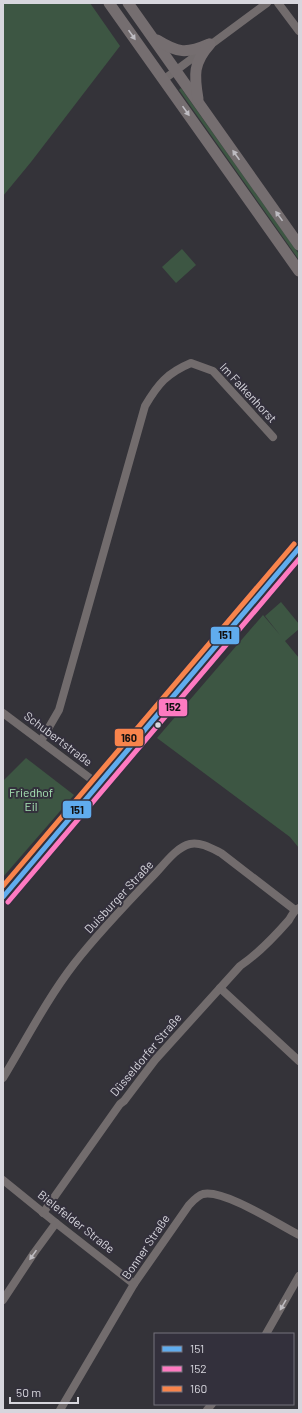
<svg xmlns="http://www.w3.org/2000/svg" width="302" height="1413" font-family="Barlow,sans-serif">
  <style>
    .green { fill: #3d5643 }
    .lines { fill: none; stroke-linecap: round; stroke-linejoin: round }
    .minor { stroke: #726c6d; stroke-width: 8 }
    .secondary { stroke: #756e70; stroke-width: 11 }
    .primary { stroke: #736c6f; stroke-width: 12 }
    .bus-1-casing { stroke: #33303c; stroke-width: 8 }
    .bus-2-casing { stroke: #33303c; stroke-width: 8 }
    .bus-3-casing { stroke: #33303c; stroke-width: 8 }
    .bus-1 { stroke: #60acee; stroke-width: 5 }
    .bus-2 { stroke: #fe7ac1; stroke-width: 5 }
    .bus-3 { stroke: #f8844c; stroke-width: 5 }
    .oneway { fill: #bebcc2 }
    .oneway2 { fill: #bebcc1 }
    .bus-dot { fill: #d7d6dd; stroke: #33303c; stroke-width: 1.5 }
    .labels { text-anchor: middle; stroke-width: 4; stroke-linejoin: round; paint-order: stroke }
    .street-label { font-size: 12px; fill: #d7d6dd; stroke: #33303c }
    .park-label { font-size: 12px; fill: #a7e3b4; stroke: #33303c }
    .line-badge { stroke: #33303c; stroke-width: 1.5 }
    .pale-badge-label { font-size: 11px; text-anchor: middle; font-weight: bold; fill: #111 }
  </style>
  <rect width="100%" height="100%" fill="#343339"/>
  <g class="green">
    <path d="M 3,3 L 90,3 L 120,46 L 31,162 L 3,196 Z"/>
    <path d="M 181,88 L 299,254 L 299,260 L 179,90 Z"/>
    <path d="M 182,249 L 196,265 L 176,283 L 162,267 Z"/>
    <path d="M 281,602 L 299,624 L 299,629 L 285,641 L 299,658 L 299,848 L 290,837 L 157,738 L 263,615 L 280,635 L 265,616 Z"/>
    <path d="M 26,758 L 74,795 L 3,877 L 3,781 Z"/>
  </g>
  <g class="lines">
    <g class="minor">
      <path d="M 278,3 L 299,31"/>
      <path d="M 163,80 L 267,3"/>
      <path d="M 3,713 L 99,785"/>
      <path d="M 41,741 L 59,710 L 145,406 C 158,384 167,373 191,363 L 213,371 L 273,437"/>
      <path d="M 220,988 L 299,1061"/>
      <path d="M 3,1078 C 26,1040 47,999 74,964 C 98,933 126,904 153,876 C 163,866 176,847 190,844 C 201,842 211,848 221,853 L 295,910"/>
      <path d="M 3,1180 L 56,1223 L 134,1284"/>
      <path d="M 43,1213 L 120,1104 L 124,1101 L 155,1060 L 240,966 C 258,954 275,936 289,920 C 292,915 294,910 299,908"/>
      <path d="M 3,1300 L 34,1253 L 56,1223"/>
      <path d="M 266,1334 L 299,1276"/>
      <path d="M 60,1410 L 134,1284 L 189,1205 C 193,1201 197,1196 203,1194 C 224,1189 279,1225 299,1235"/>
      <path d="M 207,1410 L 212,1404"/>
    </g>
    <g class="secondary">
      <path d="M 109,3 L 299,271"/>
      <path d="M 128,3 L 299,245"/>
      <path d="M 157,40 C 178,53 186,54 209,44"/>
      <path d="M 198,99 C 194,75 193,63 210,44"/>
    </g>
    <path class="primary" d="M 3,897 L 162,709 L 254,603 L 299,548"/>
    <g class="bus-1-casing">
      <path id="bus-1" d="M 3,897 L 299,548"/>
    </g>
    <g class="bus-2-casing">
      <path id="bus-2" d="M 8,902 L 299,559"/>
    </g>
    <g class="bus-3-casing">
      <path id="bus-3" d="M 3,886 L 294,544"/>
    </g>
    <use href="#bus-1" class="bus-1"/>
    <use href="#bus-2" class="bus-2"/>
    <use href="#bus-3" class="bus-3"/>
  </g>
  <defs><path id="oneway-solid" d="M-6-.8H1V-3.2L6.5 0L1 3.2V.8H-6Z"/></defs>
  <g class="oneway">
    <use href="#oneway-solid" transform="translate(132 35) rotate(55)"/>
    <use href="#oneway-solid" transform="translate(186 111) rotate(55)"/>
    <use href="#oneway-solid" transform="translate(236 155) rotate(-125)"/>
    <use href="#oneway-solid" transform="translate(279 216) rotate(-126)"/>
  </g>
  <g class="oneway2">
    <use href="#oneway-solid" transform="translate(33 1255) rotate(125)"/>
    <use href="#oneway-solid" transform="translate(283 1305) rotate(120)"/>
  </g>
  <circle class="bus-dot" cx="158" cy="725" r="3.5"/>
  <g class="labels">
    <g class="street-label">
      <text transform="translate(248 393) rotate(47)" y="4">Im Falkenhorst</text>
      <text transform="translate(58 739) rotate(37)" y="4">Schubertstraße</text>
      <text transform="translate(119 897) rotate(-47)" y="4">Duisburger Straße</text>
      <text transform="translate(146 1055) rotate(-50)" y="4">Düsseldorfer Straße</text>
      <text transform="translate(76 1222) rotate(38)" y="4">Bielefelder Straße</text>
      <text transform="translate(146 1247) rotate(-56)" y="4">Bonner Straße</text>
    </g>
    <g class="park-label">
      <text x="31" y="797">Friedhof<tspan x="31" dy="14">Eil</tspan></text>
    </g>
  </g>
  <g class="line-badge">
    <rect x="210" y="626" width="30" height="19" rx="4" fill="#60acee"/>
    <rect x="158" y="698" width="30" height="19" rx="4" fill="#fe7ac1"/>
    <rect x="114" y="728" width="30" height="19" rx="4" fill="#f8844c"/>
    <rect x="62" y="800" width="30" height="19" rx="4" fill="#60acee"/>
  </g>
  <g class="pale-badge-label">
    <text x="225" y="639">151</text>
    <text x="173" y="711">152</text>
    <text x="129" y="742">160</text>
    <text x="77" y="814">151</text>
  </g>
  <rect width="302" height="1413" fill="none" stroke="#d7d6dd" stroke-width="8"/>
  <rect x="154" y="1333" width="140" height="72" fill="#33303c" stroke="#75727c"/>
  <rect x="162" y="1346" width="20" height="6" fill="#60acee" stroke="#75727c"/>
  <text x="190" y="1353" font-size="12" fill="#d7d6dd">151</text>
  <rect x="162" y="1366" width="20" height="6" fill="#fe7ac1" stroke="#75727c"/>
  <text x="190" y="1373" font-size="12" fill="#d7d6dd">152</text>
  <rect x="162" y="1386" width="20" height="6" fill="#f8844c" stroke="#75727c"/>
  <text x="190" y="1393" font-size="12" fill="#d7d6dd">160</text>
  <path d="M10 1397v6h68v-6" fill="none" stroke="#d7d6dd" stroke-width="2"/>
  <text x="16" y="1397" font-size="12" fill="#d7d6dd" stroke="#33303c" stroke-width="3" paint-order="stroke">50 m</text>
</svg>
